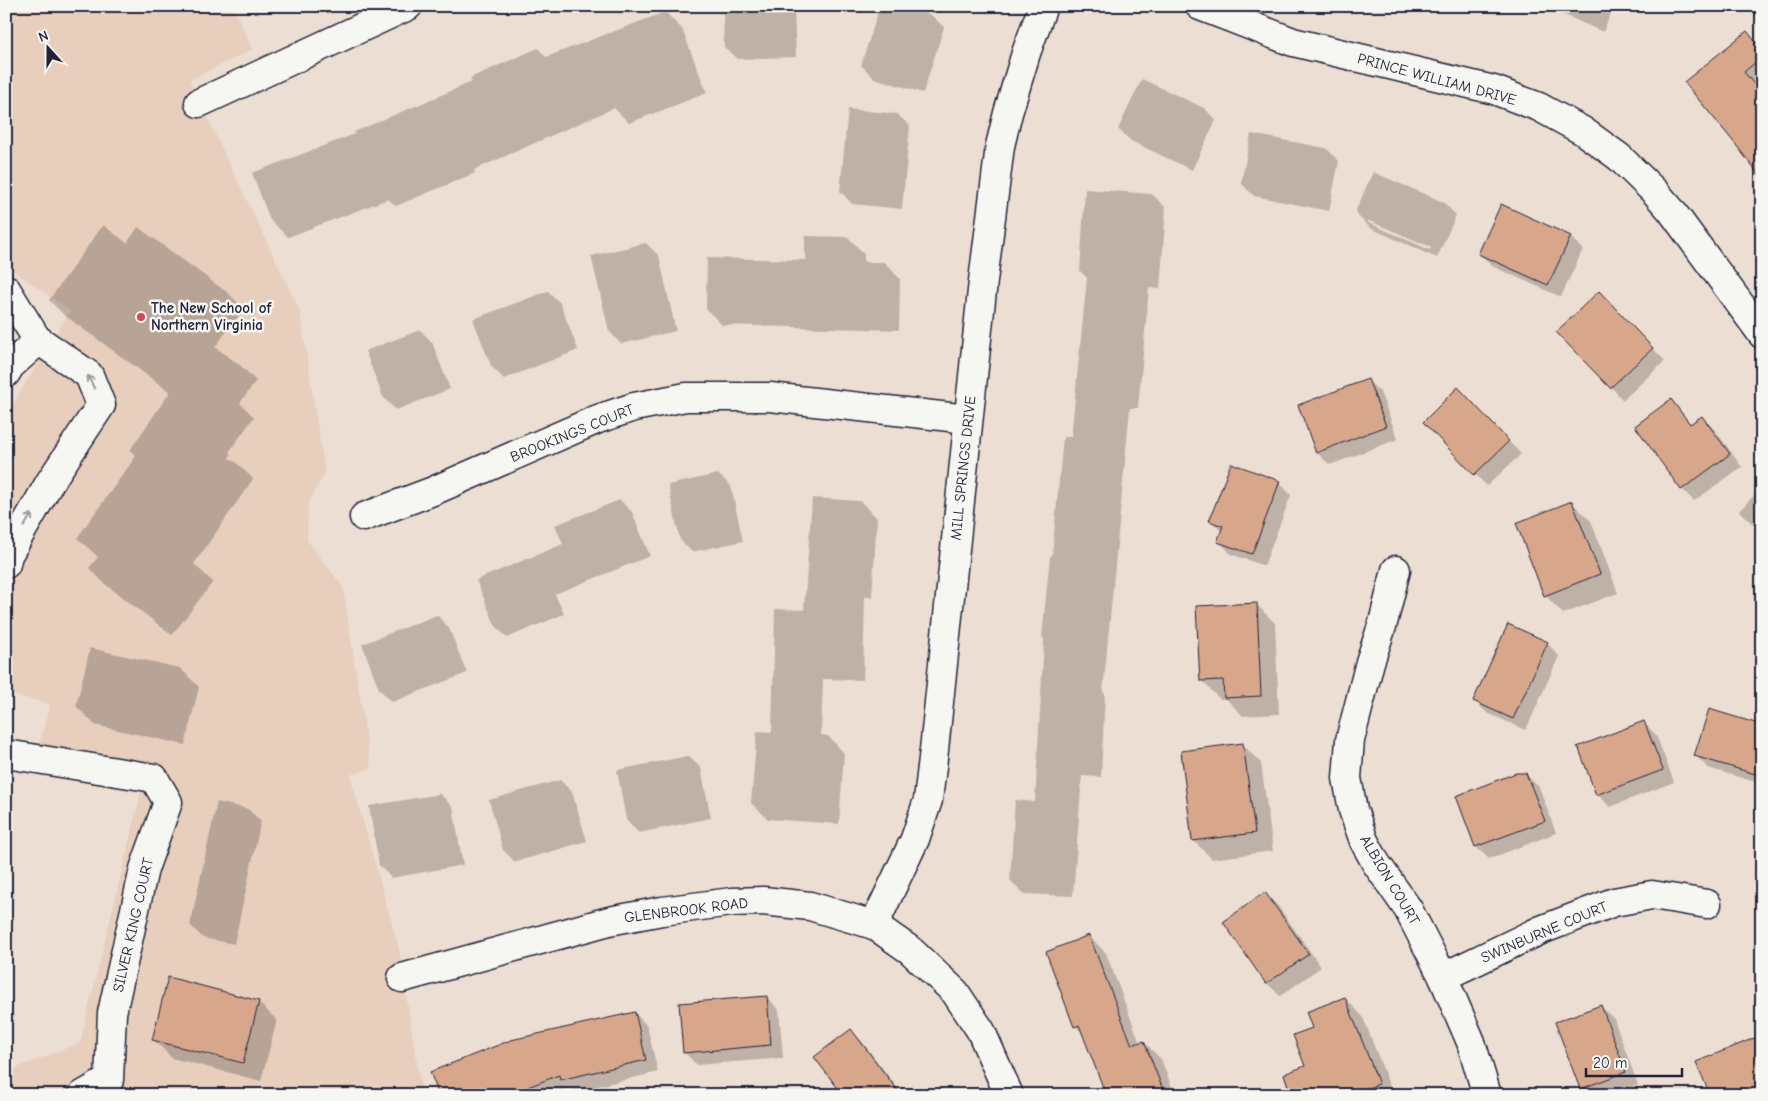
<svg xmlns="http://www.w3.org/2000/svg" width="1768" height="1101" font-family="'Comic Neue',sans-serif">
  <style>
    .built { fill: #e7cebd }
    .shadow { fill: #0003; fill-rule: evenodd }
    .building { fill: #d8a78b; stroke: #22223b }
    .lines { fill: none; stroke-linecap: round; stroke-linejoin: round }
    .minor-casing { stroke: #22223b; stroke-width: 31 }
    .minor { stroke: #f6f6f2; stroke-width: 28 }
    .oneway { stroke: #9797a0 }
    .poi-dot { fill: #d1495b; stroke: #f6f6f2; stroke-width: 2 }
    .labels { text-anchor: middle; stroke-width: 5; stroke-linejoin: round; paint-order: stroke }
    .street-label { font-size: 15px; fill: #22223b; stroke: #f6f6f2 }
    .poi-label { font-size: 15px; font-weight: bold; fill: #22223b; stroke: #f6f6f2; text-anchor: start }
  </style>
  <rect width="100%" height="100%" fill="#edded3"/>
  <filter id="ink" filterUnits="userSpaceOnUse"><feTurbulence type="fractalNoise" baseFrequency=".02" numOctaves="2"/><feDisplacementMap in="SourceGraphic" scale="10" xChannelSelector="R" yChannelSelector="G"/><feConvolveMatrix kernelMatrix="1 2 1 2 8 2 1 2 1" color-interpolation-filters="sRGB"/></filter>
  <g filter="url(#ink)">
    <path class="built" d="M 6,6 L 232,6 L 253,49 L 189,80 L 300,311 L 325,473 L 308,504 L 307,540 L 343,587 L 371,768 L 350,775 L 399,949 L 422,1095 L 6,1095 L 6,1072 L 80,1043 L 144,780 L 37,753 L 50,704 L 9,694 L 14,676 L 6,674 L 6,415 L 70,311 L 6,265 Z"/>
    <g class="shadow">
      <path d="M 723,6 L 789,6 L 794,11 L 796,57 L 737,59 L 724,47 Z"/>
      <path d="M 880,6 L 905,6 L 931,15 L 944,27 L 923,93 L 874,78 L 861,65 Z"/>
      <path d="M 1544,6 L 1614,6 L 1603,32 Z"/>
      <path d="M 665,12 L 682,29 L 707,93 L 629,123 L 614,108 L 474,170 L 475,173 L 396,206 L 388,199 L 288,237 L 270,220 L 252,173 L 355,134 L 354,132 L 472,82 L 470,78 L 538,48 L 546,57 Z"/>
      <path d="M 1759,51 L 1761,87 L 1759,88 L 1761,91 L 1762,101 L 1686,82 Z"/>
      <path d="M 1142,79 L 1204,108 L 1216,120 L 1192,170 L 1131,141 L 1118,129 Z"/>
      <path d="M 848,109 L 897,114 L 910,126 L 902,209 L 852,204 L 840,191 Z"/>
      <path d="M 1251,134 L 1326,148 L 1339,161 L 1329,211 L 1254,196 L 1241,183 Z"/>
      <path d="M 1373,172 L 1443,202 L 1456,215 L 1437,258 L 1370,228 L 1358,216 L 1356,210 ZM 1367,220 L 1431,247 L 1430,250 L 1367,222 Z"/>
      <path d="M 1085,189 L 1152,194 L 1166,208 L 1160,289 L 1149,288 L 1138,408 L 1130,408 L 1103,692 L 1105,694 L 1101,777 L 1082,776 L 1073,896 L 1024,894 L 1010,880 L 1015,800 L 1035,802 L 1044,639 L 1042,637 L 1050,556 L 1052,556 L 1063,437 L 1071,437 L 1087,278 L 1080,271 Z"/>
      <path d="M 103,225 L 127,243 L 138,227 L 228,293 L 244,309 L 215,347 L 240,365 L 256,381 L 240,403 L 254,417 L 229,452 L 231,454 L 229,458 L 237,463 L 253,479 L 194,564 L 213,582 L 172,635 L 105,584 L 89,568 L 98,557 L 77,538 L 136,456 L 130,450 L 170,392 L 64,315 L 49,300 Z"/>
      <path d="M 805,236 L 848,237 L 864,254 L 864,262 L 884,262 L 900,279 L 899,330 L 722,325 L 706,309 L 707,258 L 805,260 Z"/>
      <path d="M 1570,237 L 1583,249 L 1561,297 L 1492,266 L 1480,254 Z"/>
      <path d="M 646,243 L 659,256 L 676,331 L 621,344 L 609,331 L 591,256 Z"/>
      <path d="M 548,291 L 560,303 L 578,350 L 504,379 L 491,366 L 473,319 Z"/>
      <path d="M 1612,305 L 1665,361 L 1623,400 L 1611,387 Z"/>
      <path d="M 420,330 L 432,342 L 450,389 L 396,410 L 383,397 L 365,351 Z"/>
      <path d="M 1367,380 L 1380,392 L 1398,439 L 1330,465 L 1317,453 L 1299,406 Z"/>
      <path d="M 1671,401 L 1692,425 L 1702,417 L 1715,430 L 1742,467 L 1694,501 L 1682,489 Z"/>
      <path d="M 1470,402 L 1521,454 L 1487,486 L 1475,474 Z"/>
      <path d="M 718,474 L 731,486 L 743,541 L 692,552 L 680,540 L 668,485 Z"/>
      <path d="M 1279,482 L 1291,495 L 1264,566 L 1231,554 L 1219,541 L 1222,532 L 1211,520 Z"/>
      <path d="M 1762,487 L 1762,533 L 1739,511 Z"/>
      <path d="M 812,498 L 860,501 L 877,518 L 872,597 L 865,597 L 863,680 L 823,679 L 821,735 L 828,736 L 844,753 L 839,824 L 768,819 L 751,803 L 757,731 L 772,732 L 775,609 L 804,610 Z"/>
      <path d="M 620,500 L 632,512 L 650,556 L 555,594 L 564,614 L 507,638 L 495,625 L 476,580 L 563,544 L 555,525 Z"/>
      <path d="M 1572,503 L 1591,521 L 1618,593 L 1563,614 L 1545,595 Z"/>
      <path d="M 1257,605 L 1275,623 L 1279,714 L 1243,716 L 1226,699 L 1220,699 L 1202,681 Z"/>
      <path d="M 437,615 L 449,628 L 467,673 L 392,702 L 379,689 L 362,644 Z"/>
      <path d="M 1547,643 L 1559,656 L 1526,730 L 1487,713 L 1475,701 Z"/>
      <path d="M 90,648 L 180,668 L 199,687 L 185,745 L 95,725 L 76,706 Z"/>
      <path d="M 1644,723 L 1656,735 L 1674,782 L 1610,807 L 1597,794 Z"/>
      <path d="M 1762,726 L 1762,784 L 1708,768 L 1696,756 Z"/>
      <path d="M 1243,745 L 1261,763 L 1273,851 L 1212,859 L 1193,840 Z"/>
      <path d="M 688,756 L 701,768 L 711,818 L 639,833 L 626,820 L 617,770 Z"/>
      <path d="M 1526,775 L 1539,787 L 1556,833 L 1489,859 L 1476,847 L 1457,797 Z"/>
      <path d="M 560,780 L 572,792 L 587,841 L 515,862 L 503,850 L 489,800 Z"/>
      <path d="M 440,794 L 453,807 L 463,865 L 391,878 L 379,865 L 369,806 Z"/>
      <path d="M 217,802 L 248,809 L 261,821 L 234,944 L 203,938 L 190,925 Z"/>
      <path d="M 1265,894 L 1278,906 L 1321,967 L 1280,996 L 1267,983 Z"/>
      <path d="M 1089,936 L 1106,953 L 1140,1043 L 1144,1042 L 1161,1059 L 1175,1095 L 1108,1095 L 1085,1035 L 1075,1026 Z"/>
      <path d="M 767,997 L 779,1010 L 783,1058 L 697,1065 L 684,1052 Z"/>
      <path d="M 1345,998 L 1363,1017 L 1393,1095 L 1293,1095 L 1306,1067 L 1314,1028 Z"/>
      <path d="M 258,1002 L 277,1020 L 261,1081 L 172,1058 L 153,1039 Z"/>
      <path d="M 1601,1006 L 1614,1019 L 1638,1085 L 1611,1095 L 1588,1095 L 1581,1089 L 1557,1023 Z"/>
      <path d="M 635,1013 L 647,1026 L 658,1072 L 573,1092 L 570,1088 L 551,1095 L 440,1095 Z"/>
      <path d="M 851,1030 L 863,1043 L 903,1095 L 845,1095 Z"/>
    </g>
    <g class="building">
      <path d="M 1747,31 L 1762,50 L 1762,57 L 1744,72 L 1762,94 L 1762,179 L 1733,141 L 1684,82 Z"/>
      <path d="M 1501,204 L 1571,236 L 1548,285 L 1478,254 Z"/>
      <path d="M 1599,291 L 1653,348 L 1610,388 L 1556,332 Z"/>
      <path d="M 1368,379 L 1386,426 L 1316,453 L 1298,405 Z"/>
      <path d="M 1458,387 L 1509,441 L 1474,475 L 1423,422 Z"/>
      <path d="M 1671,399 L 1690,424 L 1702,416 L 1730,454 L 1681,490 L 1635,426 Z"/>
      <path d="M 1231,463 L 1280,481 L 1252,554 L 1217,542 L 1223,526 L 1209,521 Z"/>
      <path d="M 1572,501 L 1600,574 L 1544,596 L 1516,523 Z"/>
      <path d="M 1257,603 L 1261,696 L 1224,698 L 1223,680 L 1200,681 L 1196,606 Z"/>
      <path d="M 1508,624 L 1548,642 L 1513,719 L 1473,701 Z"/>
      <path d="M 1709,709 L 1762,725 L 1762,776 L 1694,756 Z"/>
      <path d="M 1644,721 L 1663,770 L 1596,795 L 1579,749 L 1580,749 L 1577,747 Z"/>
      <path d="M 1243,743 L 1255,833 L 1192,841 L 1181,751 Z"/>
      <path d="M 1516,773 L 1526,773 L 1545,821 L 1475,847 L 1456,796 Z"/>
      <path d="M 1265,892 L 1309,954 L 1266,984 L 1223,922 Z"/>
      <path d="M 1089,935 L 1132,1045 L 1144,1041 L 1165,1095 L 1106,1095 L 1079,1025 L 1074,1027 L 1046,952 Z"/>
      <path d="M 168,977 L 259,1001 L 243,1063 L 152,1040 Z"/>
      <path d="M 767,996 L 771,1045 L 683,1053 L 679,1003 Z"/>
      <path d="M 1345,997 L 1379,1084 L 1349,1095 L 1291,1095 L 1284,1074 L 1305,1066 L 1293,1035 L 1312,1028 L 1306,1012 Z"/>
      <path d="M 1601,1005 L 1626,1072 L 1580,1089 L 1555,1022 Z"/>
      <path d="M 635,1012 L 646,1060 L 560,1080 L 559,1075 L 507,1095 L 439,1095 L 430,1072 L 511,1040 Z"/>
      <path d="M 851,1029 L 901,1095 L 843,1095 L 814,1057 Z"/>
      <path d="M 1762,1035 L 1762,1095 L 1710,1095 L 1696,1062 Z"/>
    </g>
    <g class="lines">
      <g class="minor-casing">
        <g id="minor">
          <path d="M 1200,6 L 1293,42 L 1494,90 L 1539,107 L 1583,131 L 1619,157 L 1656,193 L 1671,210 L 1762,334"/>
          <path d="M 199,103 L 408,6"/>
          <path d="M 6,289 L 38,341 L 10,366 L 6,373"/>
          <path d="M 364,517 L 433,491 L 598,419 L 634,407 L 686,397 L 770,397 L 968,419"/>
          <path d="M 6,564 L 8,555 L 50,482 L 101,405 L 89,375 L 37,339"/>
          <path d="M 1396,570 L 1383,623 L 1370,662 L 1350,740 L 1347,778 L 1353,810 L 1364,841 L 1376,863 L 1408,909 L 1443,977 L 1471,1042 L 1487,1095"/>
          <path d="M 6,754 L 154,778 L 168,802 L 144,869 L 112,1013 L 109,1080 L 83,1095"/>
          <path d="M 874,925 L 915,839 L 928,800 L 934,750 L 983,281 L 1000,146 L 1008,113 L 1026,53 L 1043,6"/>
          <path d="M 1443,977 L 1541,930 L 1614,902 L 1652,895 L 1707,904"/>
          <path d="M 402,978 L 609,921 L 662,911 L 732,902 L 763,901 L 810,906 L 874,925 L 910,950 L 955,992 L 981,1031 L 1009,1095"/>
        </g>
      </g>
      <use href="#minor" class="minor"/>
    </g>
    <defs><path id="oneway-shaft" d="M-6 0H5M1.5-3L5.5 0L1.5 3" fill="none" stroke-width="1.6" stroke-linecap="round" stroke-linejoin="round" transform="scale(1.25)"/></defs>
    <g class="oneway">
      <use href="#oneway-shaft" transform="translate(91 382) rotate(-116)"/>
      <use href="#oneway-shaft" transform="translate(28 520) rotate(-60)"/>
    </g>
  </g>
  <circle class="poi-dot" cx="141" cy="317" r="5"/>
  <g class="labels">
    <g class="street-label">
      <text transform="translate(1437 79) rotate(15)" y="5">PRINCE WILLIAM DRIVE</text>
      <text transform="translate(572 433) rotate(-22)" y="5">BROOKINGS COURT</text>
      <text transform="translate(963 468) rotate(-84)" y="5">MILL SPRINGS DRIVE</text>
      <text transform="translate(1390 880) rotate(59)" y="5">ALBION COURT</text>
      <text transform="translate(686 910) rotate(-7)" y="5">GLENBROOK ROAD</text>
      <text transform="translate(133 925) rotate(-77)" y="5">SILVER KING COURT</text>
      <text transform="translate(1544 932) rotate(-23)" y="5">SWINBURNE COURT</text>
    </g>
    <g class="poi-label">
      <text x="151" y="313">The New School of<tspan x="151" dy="17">Northern Virginia</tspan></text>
    </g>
  </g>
  <rect width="1768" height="1101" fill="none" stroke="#f6f6f2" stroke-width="25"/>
  <rect x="12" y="12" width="1743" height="1076" fill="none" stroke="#22223b" stroke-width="2" filter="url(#ink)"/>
  <g transform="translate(48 48) rotate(339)" stroke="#f6f6f2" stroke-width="4" paint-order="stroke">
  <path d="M0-4L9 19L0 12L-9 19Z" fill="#22223b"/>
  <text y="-8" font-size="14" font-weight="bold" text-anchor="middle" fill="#22223b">N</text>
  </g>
  <path d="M1586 1068v8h96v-8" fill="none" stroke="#22223b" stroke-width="2.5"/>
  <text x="1593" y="1068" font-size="15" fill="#22223b" stroke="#f6f6f2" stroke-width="4" paint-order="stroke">20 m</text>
</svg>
